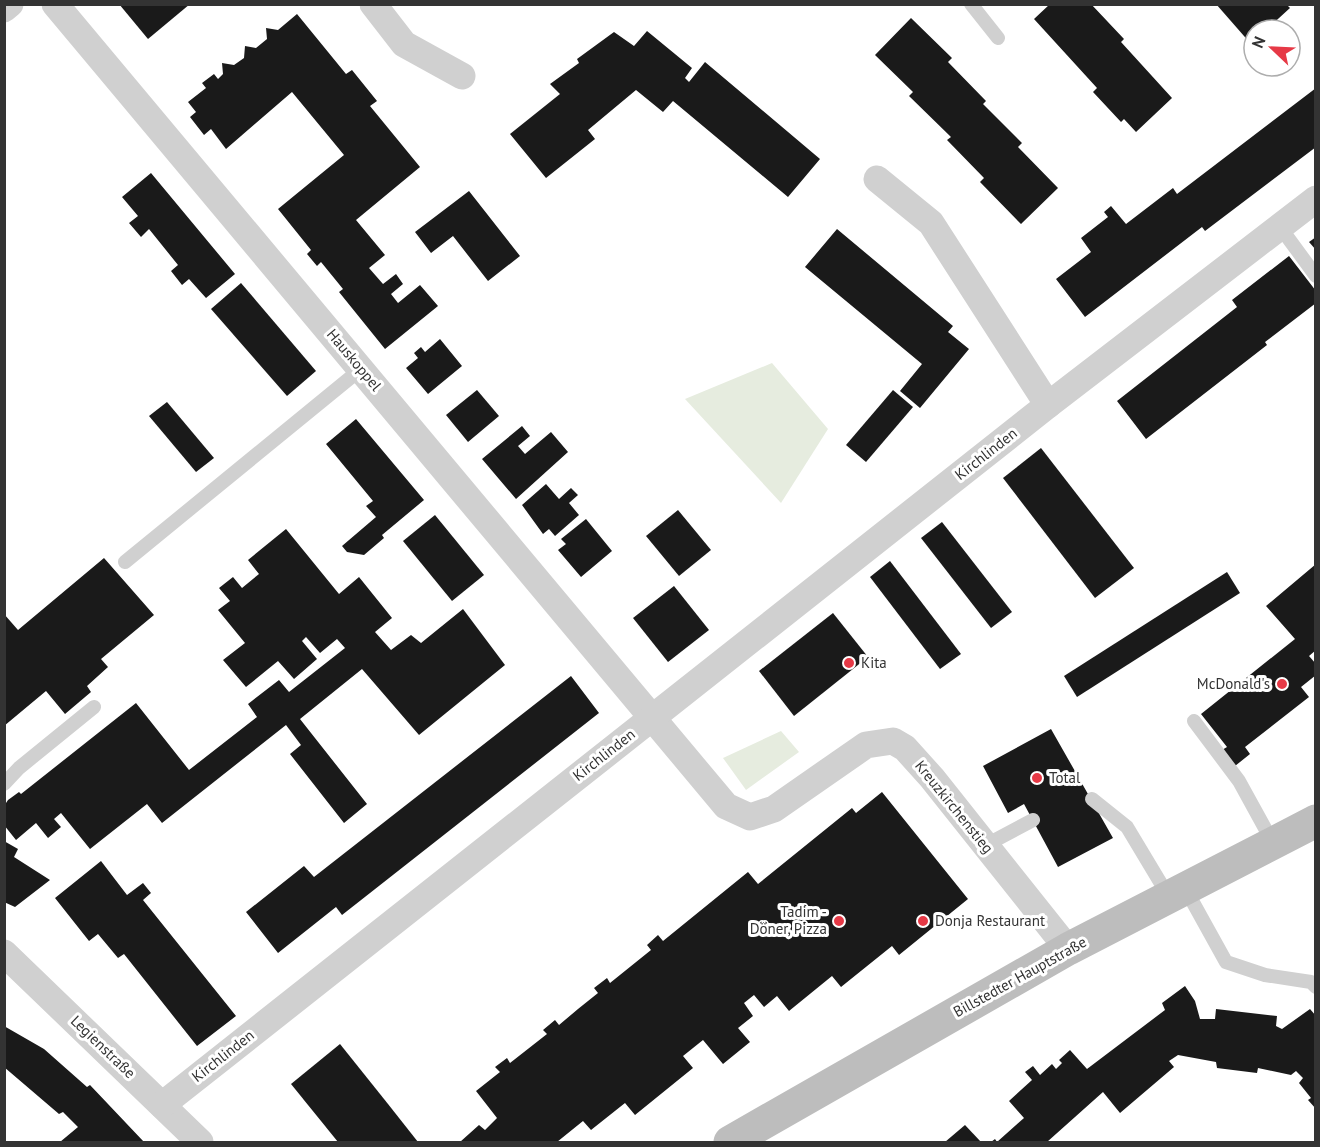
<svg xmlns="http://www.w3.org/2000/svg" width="1320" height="1147" font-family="'PT Sans',sans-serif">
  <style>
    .green { fill: #e6ecdf }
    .building { fill: #1a1a1a }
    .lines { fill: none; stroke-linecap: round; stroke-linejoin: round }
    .service { stroke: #d0d0d0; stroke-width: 14 }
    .minor { stroke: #d0d0d0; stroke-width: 27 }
    .secondary { stroke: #bdbdbd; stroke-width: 33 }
    .poi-dot { fill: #e63946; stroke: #fff; stroke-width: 2 }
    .labels { text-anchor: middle; stroke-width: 6; stroke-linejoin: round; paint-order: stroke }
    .street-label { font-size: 15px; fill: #333; stroke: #fff }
    .poi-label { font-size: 15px; fill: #333; stroke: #fff; text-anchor: start }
  </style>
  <rect width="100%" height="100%" fill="#fff"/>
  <g class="green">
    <path d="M 772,363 L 828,429 L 781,503 L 685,399 Z"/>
    <path d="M 781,731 L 799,752 L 746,790 L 723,758 Z"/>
  </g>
  <g class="building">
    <path d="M 119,4 L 190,4 L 148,39 Z"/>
    <path d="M 1050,4 L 1091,4 L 1124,39 L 1121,42 L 1172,98 L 1136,132 L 1124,119 L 1121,122 L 1093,92 L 1097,88 L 1034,19 Z"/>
    <path d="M 1216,4 L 1286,4 L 1290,8 L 1266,30 L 1254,30 L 1254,41 L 1251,44 Z"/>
    <path d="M 297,14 L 346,74 L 352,70 L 377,101 L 370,106 L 420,167 L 356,220 L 385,255 L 369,268 L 383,284 L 396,274 L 403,284 L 391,294 L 398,303 L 420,285 L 438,306 L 385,349 L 339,292 L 343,289 L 321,262 L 317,266 L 307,254 L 311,250 L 278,209 L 344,155 L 292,92 L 226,149 L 211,129 L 204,135 L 190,117 L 196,112 L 188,102 L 206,88 L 202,83 L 214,74 L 218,79 L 223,74 L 222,63 L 234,65 L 244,58 L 245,46 L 256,48 L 267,39 L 266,28 L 278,30 Z"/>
    <path d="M 911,18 L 952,58 L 948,62 L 986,101 L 983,104 L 1022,143 L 1018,147 L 1058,188 L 1021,224 L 980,182 L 984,178 L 947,140 L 951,137 L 909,96 L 913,92 L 875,55 Z"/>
    <path d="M 647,31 L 692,68 L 685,78 L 689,82 L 705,62 L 820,159 L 788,197 L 673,101 L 663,112 L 636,90 L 588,130 L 595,139 L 546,178 L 510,134 L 560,94 L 550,84 L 579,63 L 577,59 L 614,32 L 634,46 Z"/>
    <path d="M 1316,88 L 1316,147 L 1205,231 L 1202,227 L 1085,317 L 1056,279 L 1091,252 L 1081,238 L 1108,217 L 1104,212 L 1111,206 L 1126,224 L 1173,188 L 1177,194 Z"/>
    <path d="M 151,173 L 235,274 L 206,298 L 189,279 L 182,285 L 171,271 L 178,265 L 149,229 L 141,237 L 129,223 L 138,216 L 122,197 Z"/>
    <path d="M 469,191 L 520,256 L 488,281 L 453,236 L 431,253 L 415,232 Z"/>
    <path d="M 837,229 L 953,326 L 948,332 L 969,349 L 920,408 L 900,391 L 922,364 L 805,267 Z"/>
    <path d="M 1316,237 L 1316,250 L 1309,242 Z"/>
    <path d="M 1289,256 L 1316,291 L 1316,303 L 1265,342 L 1267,345 L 1146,439 L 1117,401 L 1237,307 L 1232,300 Z"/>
    <path d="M 241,283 L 316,371 L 287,396 L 211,309 Z"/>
    <path d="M 440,339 L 462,366 L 428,394 L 406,368 L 418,358 L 414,353 L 421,347 L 425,352 Z"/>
    <path d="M 477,390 L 499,416 L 468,442 L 446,415 Z"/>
    <path d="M 893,390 L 913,407 L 866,462 L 846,445 Z"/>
    <path d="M 167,402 L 214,458 L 196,472 L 149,416 Z"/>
    <path d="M 356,419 L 424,500 L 382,535 L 384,538 L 364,555 L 347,552 L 342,546 L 376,517 L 366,506 L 373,501 L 326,444 Z"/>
    <path d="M 522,426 L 530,436 L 518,446 L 525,454 L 551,432 L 568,452 L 516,499 L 482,459 Z"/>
    <path d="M 1041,448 L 1134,568 L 1095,598 L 1003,478 Z"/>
    <path d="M 546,484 L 559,499 L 571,488 L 578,495 L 569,503 L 579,515 L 555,536 L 549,529 L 543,534 L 522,505 Z"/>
    <path d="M 678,510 L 711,550 L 679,576 L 646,536 Z"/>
    <path d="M 435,515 L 484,575 L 452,601 L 403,541 Z"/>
    <path d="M 586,519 L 612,551 L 581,577 L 558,550 L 566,544 L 561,539 Z"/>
    <path d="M 942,522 L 1012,612 L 991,628 L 921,538 Z"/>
    <path d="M 286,529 L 339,594 L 359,577 L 392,618 L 375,632 L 391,650 L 411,635 L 421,643 L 463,609 L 505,665 L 419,735 L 362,669 L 300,719 L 367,804 L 344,823 L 290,754 L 301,745 L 286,725 L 162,823 L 147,804 L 90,849 L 61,813 L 54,819 L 61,827 L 48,838 L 36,823 L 16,840 L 4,825 L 4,806 L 8,800 L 19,792 L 21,794 L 136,703 L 189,770 L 257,717 L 248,704 L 279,680 L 289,692 L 345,648 L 337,639 L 320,653 L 306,637 L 302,641 L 317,659 L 294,679 L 278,661 L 246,687 L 223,660 L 245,643 L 218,610 L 230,601 L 219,588 L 233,577 L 242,588 L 259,574 L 248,560 Z"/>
    <path d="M 104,558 L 154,615 L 101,659 L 108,667 L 87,686 L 91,692 L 65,714 L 46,691 L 4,726 L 4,614 L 18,630 Z"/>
    <path d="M 890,561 L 961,654 L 940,669 L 870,577 Z"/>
    <path d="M 1316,564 L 1316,650 L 1309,656 L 1316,664 L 1316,675 L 1301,687 L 1309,697 L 1245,747 L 1250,754 L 1235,766 L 1222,750 L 1227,747 L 1201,714 L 1295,639 L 1266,606 Z"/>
    <path d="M 1227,572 L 1240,593 L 1077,697 L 1064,676 Z"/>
    <path d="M 674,586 L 709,630 L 668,662 L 633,618 Z"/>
    <path d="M 833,613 L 868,657 L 794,716 L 759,671 Z"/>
    <path d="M 571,676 L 599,713 L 342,915 L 336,907 L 278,953 L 246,912 L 304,866 L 314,877 Z"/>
    <path d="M 1051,729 L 1113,838 L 1058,867 L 1024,804 L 1008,813 L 983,766 Z"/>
    <path d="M 882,792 L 968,899 L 899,955 L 892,946 L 841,987 L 832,976 L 789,1011 L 777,996 L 764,1007 L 754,995 L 744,1003 L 753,1016 L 738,1028 L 750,1042 L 723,1064 L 703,1040 L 683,1056 L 693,1068 L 635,1115 L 625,1103 L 591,1130 L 583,1121 L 557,1142 L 460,1142 L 479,1125 L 485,1130 L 497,1118 L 476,1091 L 500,1072 L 495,1067 L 507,1058 L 510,1063 L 547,1034 L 543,1030 L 555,1020 L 559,1025 L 578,1009 L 598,993 L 594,988 L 607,978 L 610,983 L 651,950 L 647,945 L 658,935 L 663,941 L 748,872 L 758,884 L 852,808 L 856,813 Z"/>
    <path d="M 4,841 L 18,849 L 14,857 L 50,880 L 15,907 L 4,902 Z"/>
    <path d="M 101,861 L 127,895 L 143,883 L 151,893 L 143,900 L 236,1016 L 197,1046 L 124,954 L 118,958 L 98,934 L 89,941 L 55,898 Z"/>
    <path d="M 1185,986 L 1195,1001 L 1200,1019 L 1215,1019 L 1216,1009 L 1277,1016 L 1276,1026 L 1282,1029 L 1310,1009 L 1316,1016 L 1316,1109 L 1308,1100 L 1311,1098 L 1299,1083 L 1303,1078 L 1296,1071 L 1291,1075 L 1258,1068 L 1257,1073 L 1217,1068 L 1216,1062 L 1178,1055 L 1169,1061 L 1174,1067 L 1120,1113 L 1103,1092 L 1047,1142 L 991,1142 L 995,1139 L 997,1142 L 1024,1118 L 1009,1101 L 1032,1080 L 1025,1072 L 1033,1066 L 1040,1075 L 1052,1064 L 1056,1069 L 1062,1063 L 1059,1060 L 1070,1050 L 1087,1069 L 1165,1010 L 1162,1003 Z"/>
    <path d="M 4,1026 L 44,1049 L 87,1087 L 90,1085 L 144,1142 L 60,1142 L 78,1127 L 63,1112 L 59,1114 L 4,1067 Z"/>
    <path d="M 340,1044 L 388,1104 L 418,1142 L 338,1142 L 291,1084 Z"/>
    <path d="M 965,1125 L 981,1142 L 945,1142 Z"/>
  </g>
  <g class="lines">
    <g class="service">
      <path d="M 971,4 L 998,38"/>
      <path d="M 1280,227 L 1316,276"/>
      <path d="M 125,562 L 361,369"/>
      <path d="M 1194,721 L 1239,781 L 1273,843"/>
      <path d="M 4,784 L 19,768 L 94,707"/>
      <path d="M 1092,799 L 1127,827 L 1169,897"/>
      <path d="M 986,845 L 1033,820"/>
      <path d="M 1185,888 L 1226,962 L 1265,975 L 1311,982 L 1316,987"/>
    </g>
    <g class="minor">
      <path d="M 55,4 L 726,806 L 750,817 L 774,809 L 866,745 L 893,741 L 905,748 L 932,778 L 1068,949"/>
      <path d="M 373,4 L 404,44 L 462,76"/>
      <path d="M 4,9 L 10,4"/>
      <path d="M 877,179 L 931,223 L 1048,405"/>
      <path d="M 4,953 L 200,1142"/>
      <path d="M 162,1105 L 1048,405 L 1316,199"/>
    </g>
    <path class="secondary" d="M 730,1142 L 1068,949 L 1316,821"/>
  </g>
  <g class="poi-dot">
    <circle cx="849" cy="663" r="6"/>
    <circle cx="1282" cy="684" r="6"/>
    <circle cx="1037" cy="778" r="6"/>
    <circle cx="839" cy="921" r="6"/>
    <circle cx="923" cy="921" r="6"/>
  </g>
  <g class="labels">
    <g class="street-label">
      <text transform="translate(354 360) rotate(50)" y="5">Hauskoppel</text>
      <text transform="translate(986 454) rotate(-38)" y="5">Kirchlinden</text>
      <text transform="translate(604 755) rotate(-38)" y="5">Kirchlinden</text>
      <text transform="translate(954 807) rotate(51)" y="5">Kreuzkirchenstieg</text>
      <text transform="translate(1020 977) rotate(-29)" y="5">Billstedter Hauptstraße</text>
      <text transform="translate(103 1047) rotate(44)" y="5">Legienstraße</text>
      <text transform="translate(223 1056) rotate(-38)" y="5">Kirchlinden</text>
    </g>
    <g class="poi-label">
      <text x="861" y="668">Kita</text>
      <text x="1270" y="689" text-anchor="end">McDonald's</text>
      <text x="1049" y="783">Total</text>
      <text x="827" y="917" text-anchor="end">Tadim -<tspan x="827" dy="17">Döner, Pizza</tspan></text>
      <text x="935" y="926">Donja Restaurant</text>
    </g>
  </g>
  <rect width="1320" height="1147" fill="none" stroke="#333333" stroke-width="12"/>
  <g transform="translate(1272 48) rotate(293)"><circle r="28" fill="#ffffff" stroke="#adadad" stroke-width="1.5"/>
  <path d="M0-4.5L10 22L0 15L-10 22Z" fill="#e63946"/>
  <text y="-9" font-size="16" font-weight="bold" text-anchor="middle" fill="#333333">N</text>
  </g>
</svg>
